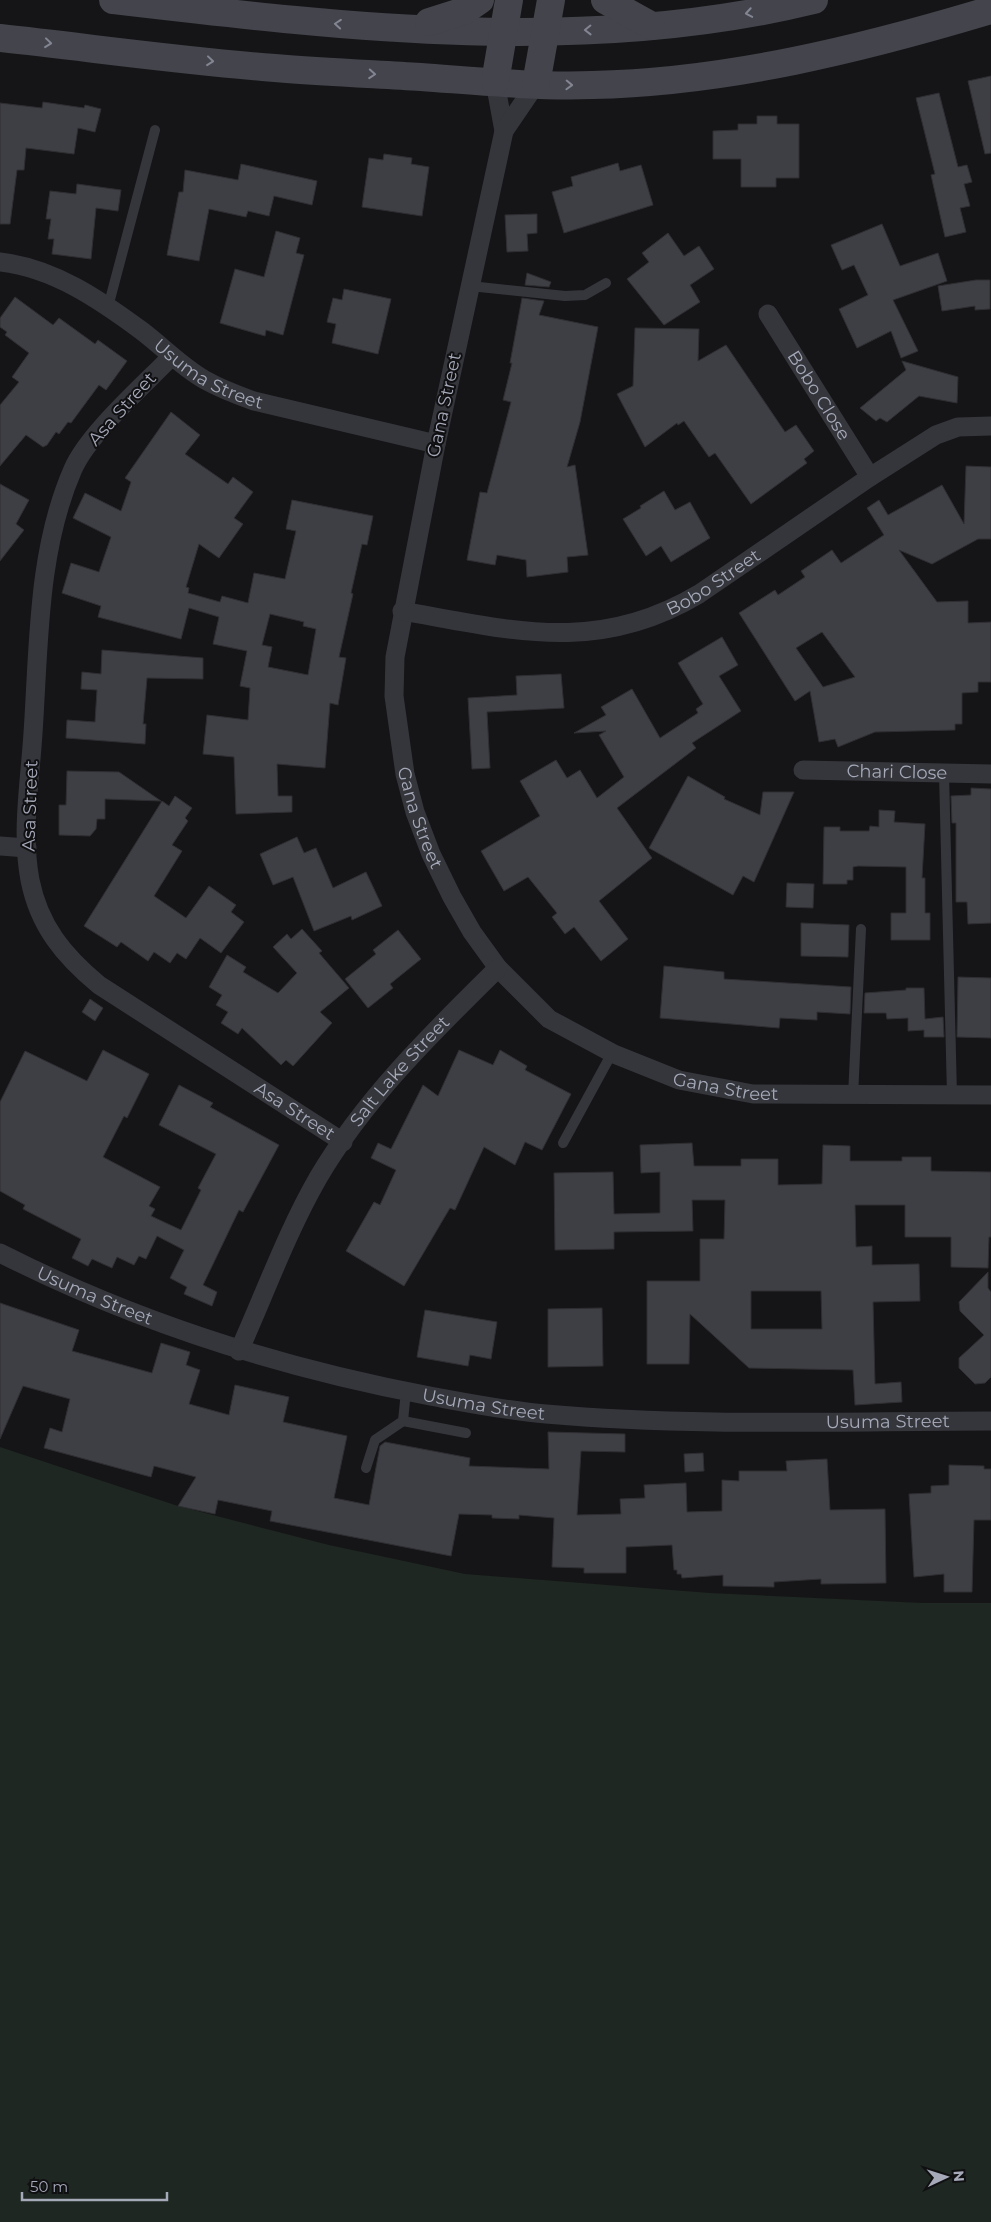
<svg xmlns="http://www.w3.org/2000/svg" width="991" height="2222" font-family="Montserrat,sans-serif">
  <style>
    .green { fill: #1e2721 }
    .building { fill: #3e3f44; stroke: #2f2f33; fill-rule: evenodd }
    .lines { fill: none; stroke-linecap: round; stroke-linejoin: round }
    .service { stroke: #35363c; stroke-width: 10 }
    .minor { stroke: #35363c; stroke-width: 19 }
    .secondary { stroke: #43444c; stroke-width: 28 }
    .oneway { stroke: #838692 }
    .labels { text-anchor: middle; stroke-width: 4; stroke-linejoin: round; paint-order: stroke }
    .street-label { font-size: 18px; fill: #a5a9b8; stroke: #101012 }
  </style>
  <rect width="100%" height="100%" fill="#151517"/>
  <path class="green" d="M 0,1447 L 178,1506 L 329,1545 L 465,1574 L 710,1593 L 923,1603 L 991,1603 L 991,2222 L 0,2222 Z"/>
  <g class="building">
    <path d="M 991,76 L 991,153 L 985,154 L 968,81 Z"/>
    <path d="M 939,93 L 958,167 L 967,165 L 972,182 L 964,184 L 970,206 L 960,208 L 966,232 L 945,237 L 931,175 L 935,174 L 916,98 Z"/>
    <path d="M 43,102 L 84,108 L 85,105 L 101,109 L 95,132 L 78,128 L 74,154 L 26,148 L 24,170 L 17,170 L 10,224 L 0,224 L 0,103 L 42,108 Z"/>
    <path d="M 757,116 L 777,116 L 777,124 L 799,124 L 799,178 L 776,178 L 776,187 L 741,187 L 741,159 L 713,159 L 713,131 L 738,130 L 738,124 L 757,124 Z"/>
    <path d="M 384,154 L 412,158 L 411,164 L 429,167 L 422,216 L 362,207 L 369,158 L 383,160 Z"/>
    <path d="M 618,163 L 620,171 L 641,165 L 653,205 L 564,233 L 552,192 L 573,186 L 571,177 Z"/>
    <path d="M 241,164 L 317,181 L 312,205 L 274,196 L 269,216 L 248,211 L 246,217 L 209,209 L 199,261 L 167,255 L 179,192 L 183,192 L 185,170 L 238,180 Z"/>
    <path d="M 77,184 L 121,190 L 118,211 L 96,208 L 91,259 L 52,254 L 54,239 L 48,239 L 51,219 L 46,219 L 50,191 L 76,194 Z"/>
    <path d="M 537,214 L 537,233 L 527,234 L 528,251 L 507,252 L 505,215 Z"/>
    <path d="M 882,224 L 900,266 L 938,253 L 947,281 L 893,300 L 918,351 L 901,358 L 891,331 L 857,348 L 839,309 L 868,295 L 854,265 L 842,270 L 831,245 Z"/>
    <path d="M 276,231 L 300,238 L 296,253 L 304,255 L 283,335 L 266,330 L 265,336 L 220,323 L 235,269 L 264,277 Z"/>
    <path d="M 668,233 L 684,256 L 699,246 L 714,269 L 690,285 L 700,302 L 664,325 L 627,279 L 649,262 L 642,253 Z"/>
    <path d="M 527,273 L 551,282 L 549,287 L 525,285 Z"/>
    <path d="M 976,280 L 990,280 L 990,309 L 975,310 L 975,306 L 942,311 L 938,286 Z"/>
    <path d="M 344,289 L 391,299 L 378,354 L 332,343 L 336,324 L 327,322 L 333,298 L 342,300 Z"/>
    <path d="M 15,297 L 53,325 L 59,318 L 95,344 L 98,340 L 127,361 L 106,390 L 99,385 L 71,423 L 68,422 L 59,434 L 56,432 L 47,445 L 43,447 L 26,435 L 0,466 L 0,405 L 19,382 L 12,377 L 29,353 L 5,335 L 7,332 L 0,327 L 0,318 Z"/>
    <path d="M 522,298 L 544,301 L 539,315 L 598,327 L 580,422 L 567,467 L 575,465 L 588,555 L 567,557 L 568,572 L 527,577 L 526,560 L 497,555 L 495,565 L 467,560 L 480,492 L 487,493 L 511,402 L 503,400 L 512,363 L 510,363 Z"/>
    <path d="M 635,328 L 699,329 L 698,361 L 726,345 L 785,432 L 796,425 L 814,451 L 804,459 L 807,463 L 751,504 L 715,453 L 709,457 L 684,421 L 678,425 L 677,423 L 645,447 L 617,394 L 633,386 Z"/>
    <path d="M 902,361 L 958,377 L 957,403 L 919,396 L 887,422 L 880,418 L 876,421 L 860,408 L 906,370 Z"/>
    <path d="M 171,412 L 200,435 L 185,454 L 228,484 L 233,477 L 253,492 L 234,518 L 243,524 L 219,558 L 199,544 L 186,587 L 189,588 L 188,593 L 220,602 L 222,596 L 248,603 L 254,573 L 285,579 L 296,531 L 286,529 L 292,500 L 373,516 L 367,545 L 362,544 L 351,593 L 353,594 L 339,657 L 346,658 L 338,705 L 330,703 L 325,768 L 277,764 L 278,796 L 292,796 L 292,812 L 236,814 L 234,757 L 203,754 L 207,715 L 248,720 L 250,688 L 240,686 L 247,651 L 213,644 L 219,617 L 189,608 L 181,639 L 98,617 L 101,606 L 62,593 L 71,563 L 99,572 L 111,537 L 73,518 L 85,493 L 121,511 L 131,482 L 125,478 ZM 270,614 L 304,622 L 303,626 L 316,629 L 308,675 L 268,667 L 272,647 L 262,645 Z"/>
    <path d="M 966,466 L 991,467 L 991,539 L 978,539 L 932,564 L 899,550 L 937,602 L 968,601 L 968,623 L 991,622 L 991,682 L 978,682 L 978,692 L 962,693 L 962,724 L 955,724 L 955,730 L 875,732 L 838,747 L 835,739 L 819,742 L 810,691 L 795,701 L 739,613 L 775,590 L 778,595 L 805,577 L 801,571 L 832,550 L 841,563 L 884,535 L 867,508 L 879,500 L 888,515 L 942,485 L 964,524 ZM 822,632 L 855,677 L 823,687 L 796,648 Z"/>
    <path d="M 0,484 L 29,500 L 16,524 L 24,530 L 0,561 Z"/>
    <path d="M 664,491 L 675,510 L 690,502 L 710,538 L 671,562 L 661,546 L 646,556 L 623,519 L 641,508 L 640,506 Z"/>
    <path d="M 722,637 L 738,665 L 719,676 L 741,711 L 692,743 L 696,748 L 617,808 L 652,858 L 599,901 L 628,939 L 601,961 L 574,927 L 565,934 L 552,917 L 557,913 L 528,877 L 504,891 L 481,851 L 540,816 L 520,781 L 556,760 L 567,778 L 580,770 L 597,798 L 624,777 L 599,735 L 606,731 L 574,733 L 606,715 L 601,707 L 632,689 L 660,738 L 698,713 L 696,709 L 703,704 L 678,663 Z"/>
    <path d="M 102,650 L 203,658 L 203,679 L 147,678 L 143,724 L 146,724 L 145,744 L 66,738 L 67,720 L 95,722 L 97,690 L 81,689 L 82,672 L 101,674 Z"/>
    <path d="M 561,674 L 564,708 L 487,712 L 490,768 L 472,769 L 468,698 L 517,695 L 516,676 Z"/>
    <path d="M 67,771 L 119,772 L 161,801 L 105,799 L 105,819 L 97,819 L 96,829 L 90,836 L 59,835 L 59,805 L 66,805 Z"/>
    <path d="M 688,776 L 725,797 L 724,799 L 760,815 L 763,792 L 794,792 L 754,882 L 743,876 L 733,895 L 649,848 Z"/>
    <path d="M 971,788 L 991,789 L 991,923 L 968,924 L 967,902 L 956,902 L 956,823 L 952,823 L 951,796 L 971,795 Z"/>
    <path d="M 175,796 L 192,808 L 185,818 L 188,821 L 172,845 L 182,851 L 154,896 L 186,918 L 209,886 L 236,905 L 231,912 L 244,922 L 221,953 L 200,938 L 186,959 L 177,953 L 170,963 L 154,952 L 148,961 L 121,942 L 117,947 L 84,926 L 162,801 L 169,806 Z"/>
    <path d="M 879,810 L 895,811 L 894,822 L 925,824 L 922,878 L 925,878 L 925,913 L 930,913 L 930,940 L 891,940 L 891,913 L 906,913 L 906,867 L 858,866 L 853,867 L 853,880 L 847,880 L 847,884 L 823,884 L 824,827 L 840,827 L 840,831 L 869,831 L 870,826 L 879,827 Z"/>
    <path d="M 297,837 L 304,853 L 316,848 L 333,888 L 366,872 L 382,906 L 352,920 L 351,916 L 314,931 L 293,877 L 273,885 L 260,854 Z"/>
    <path d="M 787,883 L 814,884 L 813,908 L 786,907 Z"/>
    <path d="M 801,923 L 849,925 L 848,957 L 801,956 Z"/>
    <path d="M 302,929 L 322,951 L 319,953 L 349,988 L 320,1012 L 332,1023 L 293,1066 L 286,1060 L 281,1065 L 242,1028 L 238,1034 L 221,1023 L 228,1012 L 216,1005 L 222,995 L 209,987 L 227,955 L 246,967 L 243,972 L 278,993 L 297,973 L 273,947 L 287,934 L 291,939 Z"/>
    <path d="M 398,930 L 421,959 L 390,984 L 393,988 L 368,1008 L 345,979 L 376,954 L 373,950 Z"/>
    <path d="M 664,966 L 724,972 L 724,979 L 851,987 L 850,1014 L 817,1012 L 817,1020 L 780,1018 L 779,1028 L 660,1018 Z"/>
    <path d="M 958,977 L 991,978 L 991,1038 L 957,1037 Z"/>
    <path d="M 906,988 L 924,988 L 925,1019 L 943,1017 L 944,1037 L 924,1037 L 924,1030 L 908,1031 L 908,1018 L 887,1019 L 886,1013 L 864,1013 L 865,993 L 906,990 Z"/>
    <path d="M 90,999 L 103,1008 L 95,1021 L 82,1012 Z"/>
    <path d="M 103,1050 L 149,1074 L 127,1118 L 124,1116 L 103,1157 L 160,1187 L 149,1206 L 155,1209 L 151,1216 L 181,1230 L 201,1190 L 198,1188 L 216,1154 L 159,1125 L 179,1085 L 213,1103 L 210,1107 L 279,1145 L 243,1212 L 239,1210 L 203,1285 L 217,1292 L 212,1306 L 184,1294 L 187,1287 L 170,1278 L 184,1250 L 157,1236 L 146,1259 L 139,1256 L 134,1265 L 117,1257 L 112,1268 L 92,1259 L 88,1266 L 72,1258 L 81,1239 L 23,1209 L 25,1205 L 0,1191 L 0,1102 L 25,1051 L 87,1081 Z"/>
    <path d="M 459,1050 L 493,1065 L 500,1050 L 527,1066 L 525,1070 L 571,1094 L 542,1150 L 525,1142 L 515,1165 L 484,1147 L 455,1210 L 450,1208 L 404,1286 L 346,1251 L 374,1202 L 380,1205 L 396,1170 L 371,1158 L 378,1143 L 391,1149 L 423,1085 L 438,1096 Z"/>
    <path d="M 692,1143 L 694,1166 L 741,1166 L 741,1159 L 778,1159 L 778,1185 L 822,1184 L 823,1145 L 850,1146 L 850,1161 L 902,1161 L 902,1157 L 931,1157 L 931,1171 L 991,1172 L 991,1237 L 989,1237 L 988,1268 L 951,1267 L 951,1237 L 905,1237 L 905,1205 L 855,1205 L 856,1247 L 872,1246 L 872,1265 L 919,1264 L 920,1301 L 873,1302 L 875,1384 L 901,1382 L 902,1402 L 855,1405 L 853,1370 L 749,1368 L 690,1314 L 689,1364 L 647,1364 L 647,1281 L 700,1281 L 700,1239 L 724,1239 L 725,1200 L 692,1200 L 693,1231 L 614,1232 L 614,1249 L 555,1250 L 554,1173 L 613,1172 L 614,1214 L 660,1213 L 660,1172 L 641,1173 L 640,1145 ZM 751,1291 L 821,1291 L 822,1329 L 751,1329 Z"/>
    <path d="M 988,1272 L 988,1288 L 991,1292 L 991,1377 L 985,1383 L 975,1384 L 959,1368 L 959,1358 L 984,1335 L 960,1311 L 959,1302 Z"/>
    <path d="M 0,1303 L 79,1330 L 72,1351 L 152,1373 L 161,1343 L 190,1352 L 186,1365 L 200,1370 L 189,1404 L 229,1415 L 235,1385 L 289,1397 L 283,1422 L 347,1436 L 334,1498 L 369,1505 L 380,1446 L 385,1442 L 470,1458 L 469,1466 L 549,1469 L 548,1432 L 625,1434 L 625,1452 L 581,1451 L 577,1515 L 621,1514 L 620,1499 L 645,1498 L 644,1485 L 686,1483 L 687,1512 L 722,1511 L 722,1480 L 739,1481 L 739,1471 L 787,1471 L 786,1461 L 827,1459 L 830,1510 L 885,1509 L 886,1583 L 821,1584 L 821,1579 L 774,1582 L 774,1587 L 723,1586 L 723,1575 L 682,1578 L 681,1574 L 677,1574 L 677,1570 L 674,1570 L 672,1545 L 626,1547 L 626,1573 L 584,1573 L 584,1568 L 552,1567 L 554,1518 L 519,1515 L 519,1519 L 492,1518 L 492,1515 L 459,1514 L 451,1556 L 270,1521 L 272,1511 L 218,1500 L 215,1514 L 178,1506 L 196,1477 L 154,1466 L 151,1477 L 44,1448 L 50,1428 L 62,1432 L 70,1399 L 23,1386 L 0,1439 Z"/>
    <path d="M 602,1308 L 603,1366 L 548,1367 L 548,1309 Z"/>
    <path d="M 425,1310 L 497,1322 L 491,1359 L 470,1355 L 468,1366 L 417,1357 Z"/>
    <path d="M 703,1453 L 704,1471 L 685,1472 L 684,1454 Z"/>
    <path d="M 949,1465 L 984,1466 L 984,1469 L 991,1469 L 991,1520 L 974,1520 L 972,1592 L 944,1592 L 944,1574 L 914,1577 L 909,1494 L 931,1493 L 931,1486 L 949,1485 Z"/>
  </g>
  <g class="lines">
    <g class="service">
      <path d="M 470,286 L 565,296 L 585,295 L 606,283"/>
      <path d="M 108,307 L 155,130"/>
      <path d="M 944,773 L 952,1095"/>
      <path d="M 853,1096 L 861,929"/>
      <path d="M 563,1143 L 612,1053"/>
      <path d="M 403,1421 L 466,1433"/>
      <path d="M 366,1468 L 375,1440 L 403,1421 L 406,1391"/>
    </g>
    <g class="minor">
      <path d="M 495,82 L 504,131"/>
      <path id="s1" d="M 536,84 L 504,131 L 436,444 L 395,657 L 394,696 L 405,774 L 415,812 L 431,854 L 452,897 L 472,932 L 498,968 L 549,1019 L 614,1054 L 679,1080 L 753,1094 L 991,1095"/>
      <path id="s2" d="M 0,262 C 54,268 100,300 142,331 C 163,347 182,367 205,380 C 221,389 237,395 254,401 L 436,444"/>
      <path id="s3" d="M 768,314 L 870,477"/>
      <path id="s4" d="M 172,356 C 143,386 89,433 73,469 C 37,551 39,646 33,733 C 30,781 21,833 30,880 C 39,926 64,956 99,985 L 343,1142"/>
      <path id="s5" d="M 402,611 C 511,630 597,655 699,594 L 870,477 L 936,435 L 958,427 L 991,426"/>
      <path id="s6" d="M 803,770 L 991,774"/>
      <path d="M 0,846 L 27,848"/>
      <path id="s7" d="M 0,1253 C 136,1322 281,1368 430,1396 C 468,1403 508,1411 546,1414 C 693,1427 844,1421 991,1421"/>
      <path id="s8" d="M 239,1351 C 265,1293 287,1232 318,1178 C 365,1098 433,1032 498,968"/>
    </g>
    <g class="secondary">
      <path d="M 113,0 C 344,27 585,56 814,0"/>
      <path d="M 605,0 L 652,26"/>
      <path d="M 429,22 L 464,11 L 480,0"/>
      <path d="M 0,38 C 92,48 183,61 275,68 C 324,72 372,74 421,77 C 477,81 535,87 592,85 C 728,82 861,49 991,10"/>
      <path d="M 495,82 L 509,0"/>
      <path d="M 536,84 L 551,0"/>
    </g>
  </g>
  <defs><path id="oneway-chevron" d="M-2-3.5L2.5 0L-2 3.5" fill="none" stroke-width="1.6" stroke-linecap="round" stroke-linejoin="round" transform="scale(1.25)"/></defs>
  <g class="oneway">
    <use href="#oneway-chevron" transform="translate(749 13) rotate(170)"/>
    <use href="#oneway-chevron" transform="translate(338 24) rotate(-175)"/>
    <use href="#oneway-chevron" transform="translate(588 30) rotate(179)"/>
    <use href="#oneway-chevron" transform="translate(48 43) rotate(6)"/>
    <use href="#oneway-chevron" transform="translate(210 61) rotate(6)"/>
    <use href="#oneway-chevron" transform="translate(372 74) rotate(4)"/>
    <use href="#oneway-chevron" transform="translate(569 85) rotate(2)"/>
  </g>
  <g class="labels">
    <g class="street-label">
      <text dy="6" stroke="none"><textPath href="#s2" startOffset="240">Usuma Street</textPath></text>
      <text dy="6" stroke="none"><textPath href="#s3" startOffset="96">Bobo Close</textPath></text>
      <text transform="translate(444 405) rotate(-78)" y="6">Gana Street</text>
      <text transform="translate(122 409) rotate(-48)" y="6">Asa Street</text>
      <text dy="6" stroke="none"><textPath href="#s5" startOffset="324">Bobo Street</textPath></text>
      <text dy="6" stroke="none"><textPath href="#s6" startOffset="94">Chari Close</textPath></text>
      <text transform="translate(30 806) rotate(-88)" y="6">Asa Street</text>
      <text dy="6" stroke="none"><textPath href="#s1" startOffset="758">Gana Street</textPath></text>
      <text dy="6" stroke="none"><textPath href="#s8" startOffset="325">Salt Lake Street</textPath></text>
      <text dy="6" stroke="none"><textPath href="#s1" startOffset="1192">Gana Street</textPath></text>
      <text dy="6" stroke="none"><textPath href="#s4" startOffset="928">Asa Street</textPath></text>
      <text dy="6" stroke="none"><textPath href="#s7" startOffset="104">Usuma Street</textPath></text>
      <text dy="6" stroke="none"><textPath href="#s7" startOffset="509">Usuma Street</textPath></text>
      <text dy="6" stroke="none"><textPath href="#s7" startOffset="914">Usuma Street</textPath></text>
    </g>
  </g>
  <g transform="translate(946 2177) rotate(86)" stroke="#101012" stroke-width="4" paint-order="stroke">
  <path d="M0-4L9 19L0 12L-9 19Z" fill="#a5a9b8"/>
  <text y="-8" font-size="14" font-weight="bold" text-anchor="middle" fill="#a5a9b8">N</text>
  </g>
  <path d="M22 2192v8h145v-8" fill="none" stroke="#a5a9b8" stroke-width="2.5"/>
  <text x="30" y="2192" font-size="15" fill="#a5a9b8" stroke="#101012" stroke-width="4" paint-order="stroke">50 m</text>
</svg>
